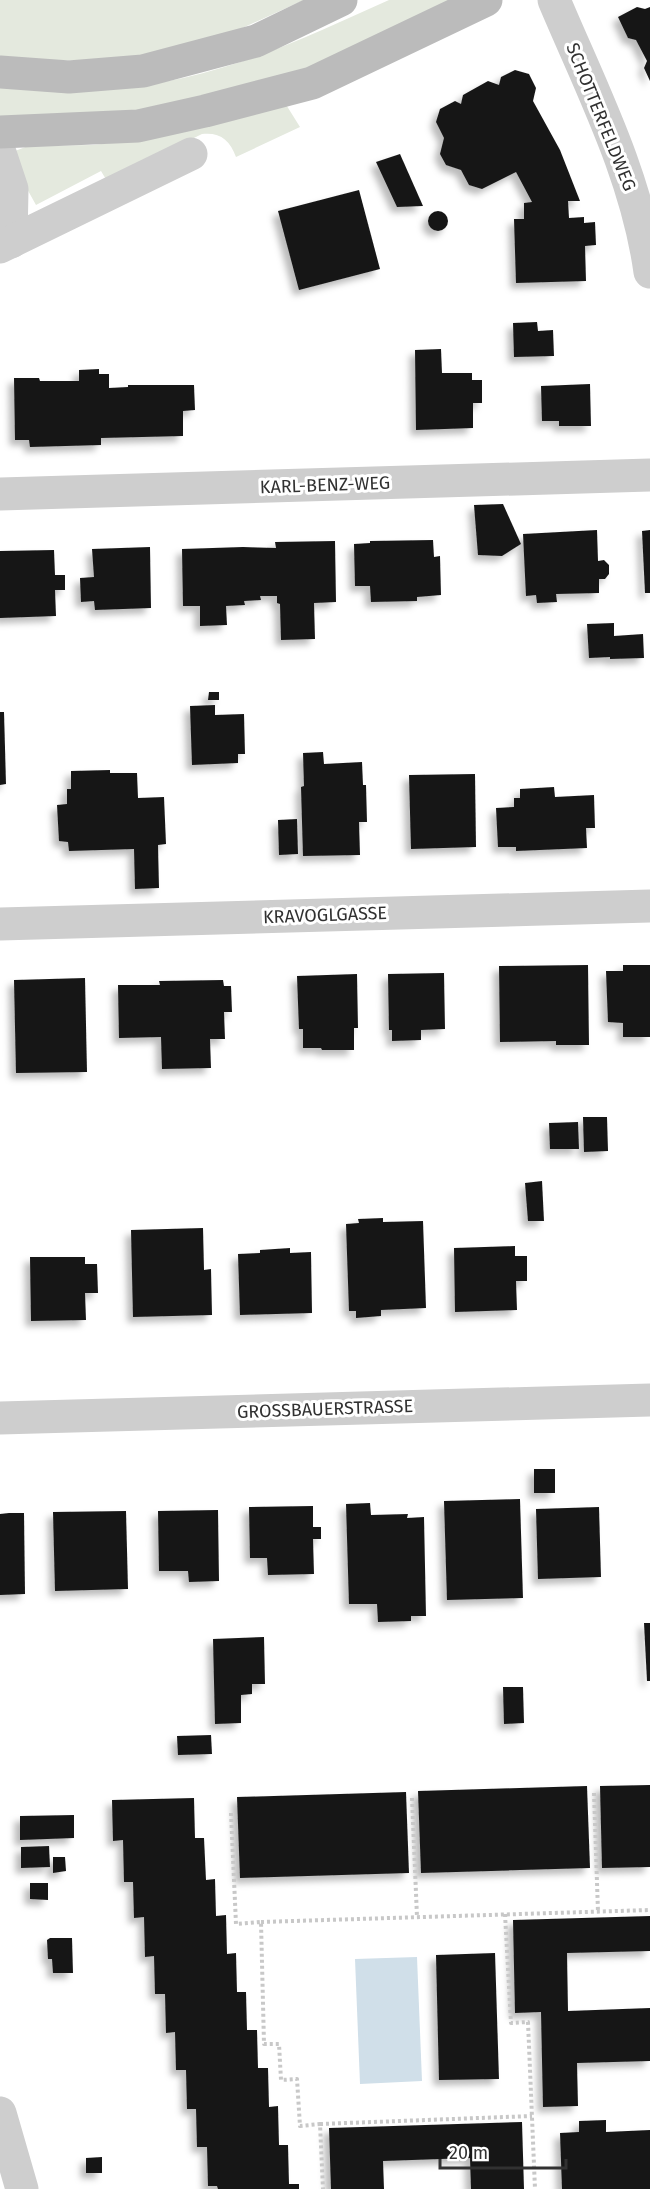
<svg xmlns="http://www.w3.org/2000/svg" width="650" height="2189" font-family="'Fira Sans',sans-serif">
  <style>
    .green { fill: #e4e9de }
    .water { fill: #d0dfe9 }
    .building { fill: #181818; filter: url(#shadow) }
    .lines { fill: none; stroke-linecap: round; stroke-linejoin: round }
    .path { stroke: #c8c8c8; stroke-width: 4; stroke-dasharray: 3 3; stroke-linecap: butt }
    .street { stroke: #cecece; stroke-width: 33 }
    .secondary { stroke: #bbb; stroke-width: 33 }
    .labels { text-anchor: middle; stroke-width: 6; stroke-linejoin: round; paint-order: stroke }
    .street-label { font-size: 18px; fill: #313131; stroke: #fff }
  </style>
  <defs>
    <filter id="shadow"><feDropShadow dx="-5.5" dy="5.5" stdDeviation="3" flood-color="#0004"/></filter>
  </defs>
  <rect width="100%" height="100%" fill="#fff"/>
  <g class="green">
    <path d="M 0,0 L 304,0 L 216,40 L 134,62 L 0,59 Z"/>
    <path d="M 389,0 L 462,0 L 398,33 L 277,80 L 141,113 L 0,117 L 0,87 C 60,86 124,91 183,78 C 256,62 322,30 389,0 Z"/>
    <path d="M 285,103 L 300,127 L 236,157 C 230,140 220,132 202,134 L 107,181 L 101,171 L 36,205 L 11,160 L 15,151 L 28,146 L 93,145 L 151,138 Z"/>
  </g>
  <path class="water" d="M 417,1957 L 422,2081 L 360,2084 L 355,1959 Z"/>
  <g class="building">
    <path d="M 637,7 L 645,9 L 650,7 L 650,81 L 644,68 L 647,61 L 636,40 L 628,38 L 618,17 Z"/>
    <path d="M 515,70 L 529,74 L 536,88 L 533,101 L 560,150 L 580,201 L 568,201 L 569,218 L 584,217 L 584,223 L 595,222 L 596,245 L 585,246 L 586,281 L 516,283 L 514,219 L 524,219 L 524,203 L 532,202 L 516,172 L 482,189 L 469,185 L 461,170 L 446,165 L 440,154 L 444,138 L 436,122 L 440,109 L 455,101 L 461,104 L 463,95 L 488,81 L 499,85 L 501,77 Z"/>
    <path d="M 400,154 L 423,206 L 397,207 L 376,162 Z"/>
    <path d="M 359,190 L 380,269 L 299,290 L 278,211 Z"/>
    <circle cx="438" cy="221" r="10"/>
    <path d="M 537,322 L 538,331 L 553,330 L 554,356 L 514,357 L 513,323 Z"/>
    <path d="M 441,349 L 442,373 L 472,373 L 472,380 L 482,380 L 482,403 L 473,403 L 473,428 L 416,430 L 415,350 Z"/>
    <path d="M 99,369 L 99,374 L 109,374 L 109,388 L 128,387 L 128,385 L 194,385 L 195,410 L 183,411 L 183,436 L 101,438 L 101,445 L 30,447 L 29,440 L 15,440 L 14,378 L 39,378 L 40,381 L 79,381 L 79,370 Z"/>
    <path d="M 590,384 L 591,426 L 559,426 L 559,421 L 542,421 L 541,386 Z"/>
    <path d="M 503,504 L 521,544 L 502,556 L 478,555 L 474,505 Z"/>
    <path d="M 597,530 L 598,561 L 604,560 L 609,565 L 609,574 L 605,579 L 599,579 L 599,593 L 556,594 L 557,602 L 537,603 L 536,595 L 526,596 L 523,534 Z"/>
    <path d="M 650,530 L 650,593 L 645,593 L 642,531 Z"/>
    <path d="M 433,540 L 434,557 L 440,556 L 441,595 L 417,597 L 417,601 L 371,602 L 370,586 L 355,586 L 354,544 L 370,543 L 370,541 Z"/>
    <path d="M 335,541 L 336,602 L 314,603 L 315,639 L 281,640 L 280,604 L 277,603 L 277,596 L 260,596 L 261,600 L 244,601 L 245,605 L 226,606 L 227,625 L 200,626 L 200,606 L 183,606 L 182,549 L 243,547 L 276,548 L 275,542 Z"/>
    <path d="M 150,547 L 151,608 L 95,610 L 94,601 L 81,602 L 80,578 L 94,577 L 92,549 Z"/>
    <path d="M 54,550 L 55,575 L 65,575 L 65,590 L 55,590 L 56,616 L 0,618 L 0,551 Z"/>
    <path d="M 614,623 L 614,636 L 643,634 L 644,658 L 610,659 L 610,657 L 589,658 L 587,624 Z"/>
    <path d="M 209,692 L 219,692 L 219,700 L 208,700 Z"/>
    <path d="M 215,705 L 215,715 L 244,714 L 245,754 L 238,754 L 238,763 L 192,765 L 190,706 Z"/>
    <path d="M 0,712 L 4,712 L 6,784 L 0,785 Z"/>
    <path d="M 323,752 L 324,764 L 362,762 L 363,785 L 366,785 L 367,822 L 359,822 L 360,855 L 303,856 L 301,787 L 304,786 L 303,753 Z"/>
    <path d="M 110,770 L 110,773 L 137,773 L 138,798 L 164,797 L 166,844 L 158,845 L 159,888 L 135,889 L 134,849 L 69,851 L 68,842 L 59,841 L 57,805 L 67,804 L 67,789 L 71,789 L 71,771 Z"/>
    <path d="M 475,774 L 476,847 L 411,849 L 409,775 Z"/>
    <path d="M 554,787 L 555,797 L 594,795 L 595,828 L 586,828 L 587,848 L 516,851 L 516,847 L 498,847 L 496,808 L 514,807 L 514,798 L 520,798 L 520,789 Z"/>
    <path d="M 297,819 L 298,854 L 279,855 L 278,820 Z"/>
    <path d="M 588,965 L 589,1045 L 556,1045 L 556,1041 L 500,1042 L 499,966 Z"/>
    <path d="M 623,965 L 650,965 L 650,1037 L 623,1037 L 623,1023 L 608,1022 L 606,971 L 623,971 Z"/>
    <path d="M 444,973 L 445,1029 L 421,1030 L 421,1040 L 392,1041 L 392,1030 L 389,1030 L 388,974 Z"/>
    <path d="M 357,974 L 358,1028 L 354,1028 L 354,1050 L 322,1050 L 321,1048 L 303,1048 L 303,1029 L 299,1029 L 297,976 Z"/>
    <path d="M 85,978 L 87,1072 L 16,1073 L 14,980 Z"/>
    <path d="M 223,980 L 224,986 L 231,986 L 232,1012 L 224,1012 L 225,1039 L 210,1039 L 211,1068 L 162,1069 L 161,1037 L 119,1038 L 118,985 L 160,985 L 159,981 Z"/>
    <path d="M 583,1117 L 607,1117 L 608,1151 L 584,1152 Z"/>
    <path d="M 578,1122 L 579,1149 L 550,1149 L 549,1123 Z"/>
    <path d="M 542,1181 L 544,1221 L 528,1221 L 525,1183 Z"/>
    <path d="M 383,1218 L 383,1222 L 423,1221 L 426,1308 L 381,1310 L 381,1316 L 356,1318 L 356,1311 L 349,1311 L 346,1224 L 359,1223 L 358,1219 Z"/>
    <path d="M 203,1228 L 204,1270 L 211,1269 L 212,1315 L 133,1317 L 131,1230 Z"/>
    <path d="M 515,1246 L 515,1256 L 527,1256 L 527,1281 L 516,1281 L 517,1310 L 455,1312 L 454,1248 Z"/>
    <path d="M 290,1248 L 290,1253 L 311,1252 L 312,1313 L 240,1315 L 238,1254 L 260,1253 L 260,1250 Z"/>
    <path d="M 30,1257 L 85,1257 L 85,1264 L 97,1264 L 98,1293 L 85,1293 L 86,1320 L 31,1321 Z"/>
    <rect x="534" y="1469" width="21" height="24"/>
    <path d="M 520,1499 L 523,1598 L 447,1600 L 444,1501 Z"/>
    <path d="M 370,1503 L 371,1515 L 408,1514 L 407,1518 L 424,1517 L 426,1616 L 411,1616 L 411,1621 L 378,1622 L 377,1604 L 349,1604 L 346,1504 Z"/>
    <path d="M 313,1506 L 313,1527 L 321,1527 L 321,1539 L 313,1539 L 314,1574 L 268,1575 L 267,1558 L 250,1558 L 249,1507 Z"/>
    <path d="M 599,1507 L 601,1577 L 538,1579 L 536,1509 Z"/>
    <path d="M 218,1510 L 219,1581 L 189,1582 L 188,1571 L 159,1571 L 158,1511 Z"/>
    <path d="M 126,1511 L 128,1589 L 55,1591 L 53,1512 Z"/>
    <path d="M 9,1513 L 24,1513 L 25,1594 L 0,1595 L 0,1514 Z"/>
    <path d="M 644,1623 L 650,1623 L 650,1681 L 647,1681 Z"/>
    <path d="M 264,1637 L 265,1684 L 252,1684 L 252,1694 L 241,1695 L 241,1723 L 215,1724 L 213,1639 Z"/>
    <path d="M 503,1687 L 523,1687 L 524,1723 L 504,1724 Z"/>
    <path d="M 211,1735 L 212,1754 L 178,1755 L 177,1736 Z"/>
    <path d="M 650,1785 L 650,1867 L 602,1868 L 600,1786 Z"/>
    <path d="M 587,1786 L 590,1868 L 421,1873 L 418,1791 Z"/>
    <path d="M 406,1792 L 409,1873 L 240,1878 L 237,1797 Z"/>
    <path d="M 194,1798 L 195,1838 L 204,1838 L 206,1880 L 215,1879 L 216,1916 L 226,1915 L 227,1954 L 236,1953 L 237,1992 L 246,1992 L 247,2030 L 257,2030 L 258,2068 L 268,2068 L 269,2107 L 278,2106 L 279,2145 L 288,2145 L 289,2184 L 299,2184 L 299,2189 L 218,2189 L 217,2186 L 208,2186 L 207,2147 L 197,2147 L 196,2109 L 187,2109 L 186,2070 L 176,2070 L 175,2032 L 166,2033 L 165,1994 L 155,1994 L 154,1956 L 145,1957 L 144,1917 L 134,1918 L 133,1882 L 124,1882 L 123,1840 L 113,1841 L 112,1800 Z"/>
    <path d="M 74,1815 L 74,1838 L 20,1840 L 20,1816 Z"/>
    <path d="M 49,1846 L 50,1867 L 21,1868 L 21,1847 Z"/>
    <path d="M 53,1857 L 65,1857 L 66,1871 L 53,1873 Z"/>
    <path d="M 30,1883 L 48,1883 L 48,1900 L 30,1899 Z"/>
    <path d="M 650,1916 L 650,1951 L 567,1953 L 568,2011 L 650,2008 L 650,2061 L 577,2063 L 578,2106 L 543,2107 L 541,2012 L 515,2013 L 513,1920 Z"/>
    <path d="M 50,1938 L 72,1938 L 73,1973 L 53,1973 L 52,1959 L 48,1959 L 47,1940 Z"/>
    <path d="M 495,1953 L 499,2079 L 439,2080 L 436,1955 Z"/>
    <path d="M 606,2120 L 606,2132 L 650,2130 L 650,2189 L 562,2189 L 560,2133 L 579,2132 L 579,2121 Z"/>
    <path d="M 522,2122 L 524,2189 L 471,2189 L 470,2158 L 383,2161 L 384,2189 L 331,2189 L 329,2128 Z"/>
    <path d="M 102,2157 L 102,2173 L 86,2173 L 86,2158 Z"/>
  </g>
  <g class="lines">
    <g class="path">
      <path d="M 594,1793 L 598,1912"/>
      <path d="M 412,1798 L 417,1917"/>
      <path d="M 231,1813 L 236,1924 L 261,1922 L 264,2044 L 279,2044 L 281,2080 L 297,2079 L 300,2126 L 320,2124 L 323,2189"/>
      <path d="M 505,1914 L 511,2023 L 528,2022 L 535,2189"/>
      <path d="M 261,1922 L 650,1910"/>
      <path d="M 320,2124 L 532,2116"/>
    </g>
    <g class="street">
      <path d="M 554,0 C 591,88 637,176 650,272"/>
      <path d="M 0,153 L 12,189 L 11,242"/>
      <path d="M 0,247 L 191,154"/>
      <path d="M 0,494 L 650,475"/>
      <path d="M 0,924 L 650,906"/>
      <path d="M 0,1418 L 650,1400"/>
      <path d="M 0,2113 L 22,2189"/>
    </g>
    <g class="secondary">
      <path d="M 0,72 L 69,77 L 143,71 L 256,41 L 341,0"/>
      <path d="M 0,132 L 138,126 L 205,111 L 312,83 L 486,0"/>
    </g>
  </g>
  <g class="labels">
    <g class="street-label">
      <text transform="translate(601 117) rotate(68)" y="6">SCHOTTERFELDWEG</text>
      <text transform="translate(325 485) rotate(-2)" y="6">KARL-BENZ-WEG</text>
      <text transform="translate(325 915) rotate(-2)" y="6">KRAVOGLGASSE</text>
      <text transform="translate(325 1409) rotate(-2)" y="6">GROSSBAUERSTRASSE</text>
    </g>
  </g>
  <path d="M440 2159v9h126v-9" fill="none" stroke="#313131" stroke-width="3"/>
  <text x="449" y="2159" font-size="18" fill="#313131" stroke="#ffffff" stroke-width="4.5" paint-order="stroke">20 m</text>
</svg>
